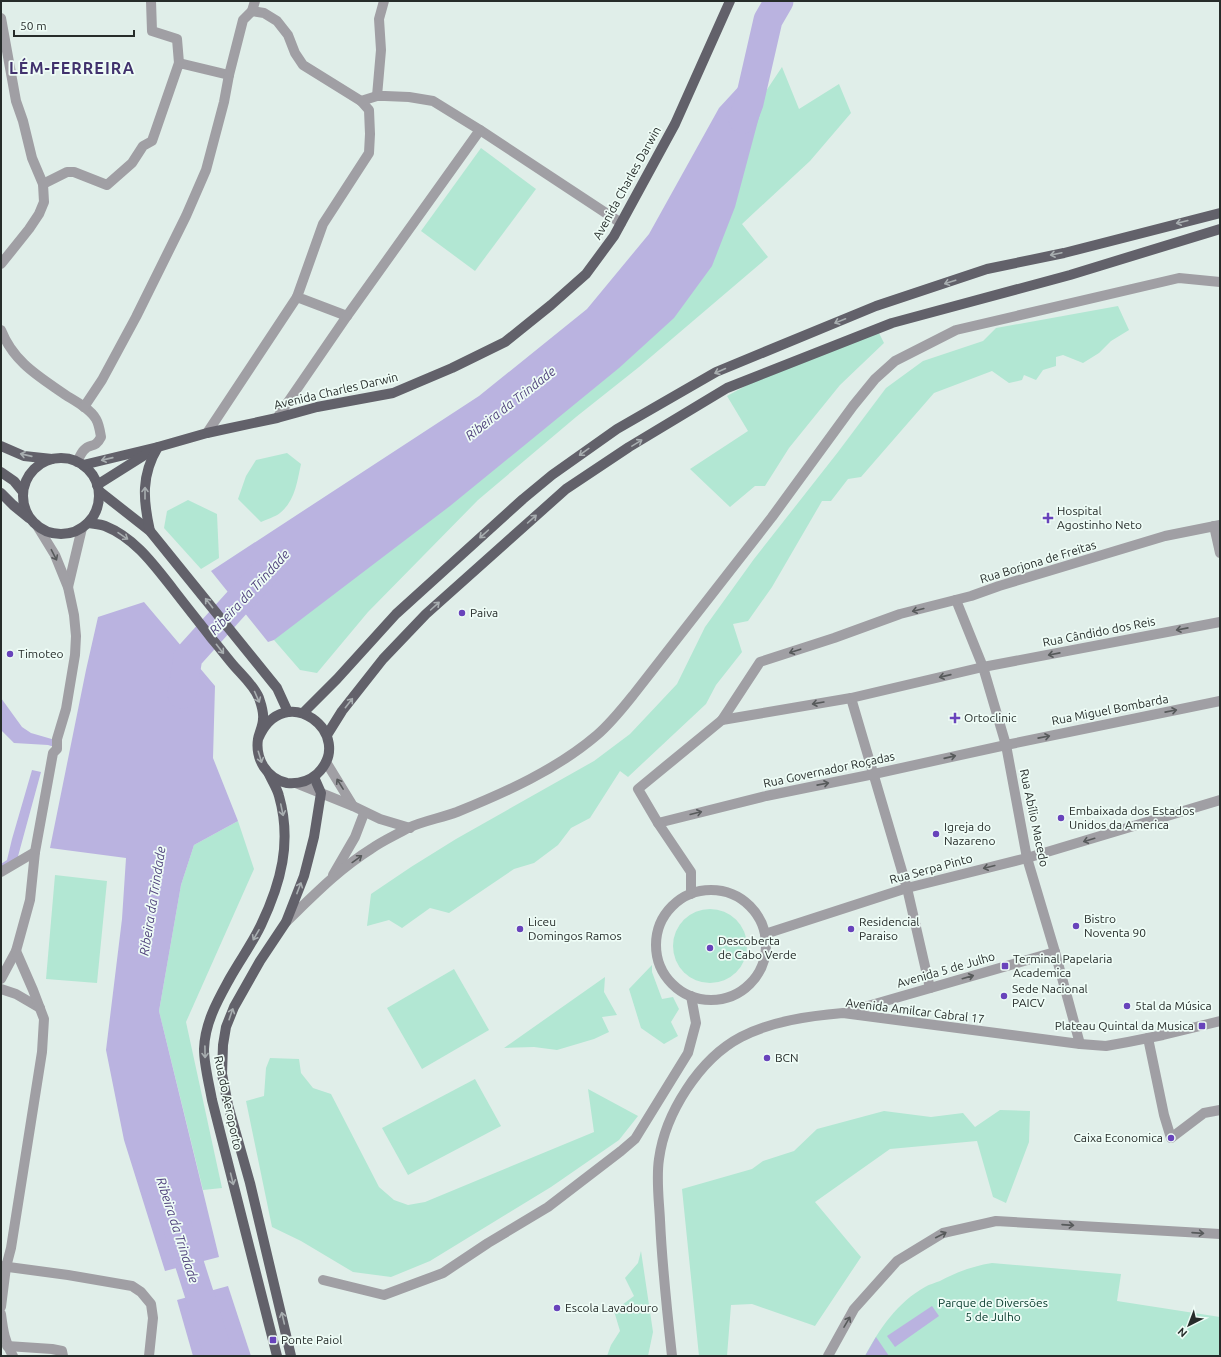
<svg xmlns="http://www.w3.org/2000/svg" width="1221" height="1357" font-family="Ubuntu,sans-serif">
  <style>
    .green { fill: #b2e7d3 }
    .water { fill: #bab3e0 }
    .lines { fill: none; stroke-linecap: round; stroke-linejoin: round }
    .river { stroke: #bab3e0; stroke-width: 29 }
    .minor { stroke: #a09fa4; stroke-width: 10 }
    .major { stroke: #62616a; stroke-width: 10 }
    .oneway { stroke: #a8aeb0 }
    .oneway2 { stroke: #575a5b }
    .poi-dot { fill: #6843bb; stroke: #eefcf6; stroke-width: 1.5 }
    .labels { text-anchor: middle; stroke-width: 3.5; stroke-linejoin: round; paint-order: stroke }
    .street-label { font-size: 12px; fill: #262c2a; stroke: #eefcf6 }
    .poi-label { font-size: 12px; fill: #262c2a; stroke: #eefcf6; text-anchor: start }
    .park-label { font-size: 12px; fill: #043729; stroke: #eefcf6 }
    .water-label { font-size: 13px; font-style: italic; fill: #51437d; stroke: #eefcf6 }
    .district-label { font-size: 16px; font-weight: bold; letter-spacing: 1px; fill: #41326d; stroke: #eefcf6 }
  </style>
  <rect width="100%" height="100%" fill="#e0eee9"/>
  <g class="green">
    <path d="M 782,67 L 799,109 L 839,84 L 851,113 L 810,161 L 742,224 L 768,257 L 639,367 L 576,417 L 478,500 L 368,612 L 317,673 L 300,670 L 274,640 L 328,574 L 726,217 L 766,91 Z"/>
    <path d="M 481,148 L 536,189 L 475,271 L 421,231 Z"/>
    <path d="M 1118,306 L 1129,330 L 1111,341 L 1099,353 L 1083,363 L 1063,355 L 1056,357 L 1056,366 L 1043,370 L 1036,380 L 1024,375 L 1022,380 L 1009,383 L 992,371 L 934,393 L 861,477 L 848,479 L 831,501 L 822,501 L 772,587 L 748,621 L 733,624 L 742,652 L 716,685 L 706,704 L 628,777 L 620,771 L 590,818 L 571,828 L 558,845 L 534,863 L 514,869 L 449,913 L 430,908 L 402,928 L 389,920 L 367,926 L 371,894 L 411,867 L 456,839 L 594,761 L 630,734 L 677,684 L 705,627 L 754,559 L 838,452 L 886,388 L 923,361 L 983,341 L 996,328 Z"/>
    <path d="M 878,331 L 884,343 L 840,385 L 789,448 L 765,486 L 755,486 L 730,507 L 690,469 L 748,431 L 727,396 L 800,356 Z"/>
    <path d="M 287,453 L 301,464 C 297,482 295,501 280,513 C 275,517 267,519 261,522 L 238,499 L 246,476 L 256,460 Z"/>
    <path d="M 188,500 L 217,514 L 219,558 L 201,569 L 164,528 L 167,511 Z"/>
    <path d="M 238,821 L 254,869 L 186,1022 L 222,1188 L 203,1190 L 159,1011 L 181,885 L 194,845 Z"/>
    <path d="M 55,875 L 107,881 L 97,983 L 46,979 Z"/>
    <circle cx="710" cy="946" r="37"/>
    <path d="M 652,965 L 652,972 L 662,999 L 673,997 L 679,1009 L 671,1022 L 678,1036 L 664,1044 L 641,1028 L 629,989 Z"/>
    <path d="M 454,969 L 489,1030 L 422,1069 L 387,1008 Z"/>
    <path d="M 605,977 L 604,992 L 617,1015 L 602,1017 L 609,1032 L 594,1039 L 557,1050 L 534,1047 L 504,1048 Z"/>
    <path d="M 270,1058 L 299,1059 L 301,1073 L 313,1088 L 331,1094 L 379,1187 L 394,1200 L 408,1205 L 425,1202 L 594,1132 L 588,1089 L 638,1116 L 619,1140 L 551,1187 L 430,1261 L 391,1277 L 353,1272 L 301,1241 L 272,1227 L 246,1101 L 264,1096 L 266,1068 Z"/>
    <path d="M 475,1079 L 501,1126 L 408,1175 L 382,1128 Z"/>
    <path d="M 1000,1110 L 1030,1111 L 1029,1142 L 1006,1203 L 993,1197 L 977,1141 L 890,1149 L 815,1202 L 861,1257 L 815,1326 L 752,1304 L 731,1305 L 727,1356 L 699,1356 L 682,1189 L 752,1169 L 763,1161 L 794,1151 L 817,1129 L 884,1111 L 931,1117 L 963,1113 L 975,1127 Z"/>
    <path d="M 641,1251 L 653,1332 L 648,1356 L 607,1356 L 611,1345 L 620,1331 L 614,1311 L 634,1296 L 625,1278 L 638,1263 Z"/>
    <path d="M 992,1263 L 1121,1274 L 1117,1301 L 1220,1317 L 1220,1356 L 865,1356 C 879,1329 898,1302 925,1287 C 930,1284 935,1283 940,1281 C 957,1272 973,1266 992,1263 Z"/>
  </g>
  <g class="water">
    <path d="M 766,79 L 766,91 L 735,207 L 712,266 L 674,318 L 619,368 L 450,506 L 274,640 L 268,642 L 211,571 L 479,396 L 587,309 L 649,234 L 719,108 L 742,83 Z"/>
    <path d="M 144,602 L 215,686 L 213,758 L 238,821 L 194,845 L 181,885 L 159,1011 L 219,1257 L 165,1271 L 124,1140 L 106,1050 L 122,919 L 126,858 L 50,848 L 86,670 L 98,617 Z"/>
    <path d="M 1,698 L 22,727 L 31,733 L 62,742 L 61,749 L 48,745 L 14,743 L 1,730 Z"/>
    <path d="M 32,770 L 41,772 L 17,860 L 1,874 L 1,864 L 7,860 L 12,839 Z"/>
    <path d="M 228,1286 L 251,1356 L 193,1356 L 177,1300 Z"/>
    <path d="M 932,1306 L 939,1316 L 895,1347 L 887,1336 Z"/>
    <path d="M 876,1337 L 889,1356 L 865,1356 Z"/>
  </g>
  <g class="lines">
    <g class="river">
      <path d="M 743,119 L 749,103 L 768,20 L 779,1"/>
      <path d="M 182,694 L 188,657 L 263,574"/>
      <path d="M 178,1228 L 219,1356"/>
    </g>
    <g class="minor">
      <path d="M 151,1 L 152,31 L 177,39 L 179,63"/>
      <path d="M 252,11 L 264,13 L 277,21 L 288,35 L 295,53 L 303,65 L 361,101 L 369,110 L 370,134 L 369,153 L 323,224 L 297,297 L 347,316 L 277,418"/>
      <path d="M 1,18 L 16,101 L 23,121 L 32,158 L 43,184 L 44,202 L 39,214 L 29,229 L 1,264"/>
      <path d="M 377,96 L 381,50 L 379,19 L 384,1"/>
      <path d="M 361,101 L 377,96 L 385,96 L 409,97 L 433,101 L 480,130 L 621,223"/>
      <path d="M 43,184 L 67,172 L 74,172 L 107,185 L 132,163 L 143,146 L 152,141 L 179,63 L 229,75"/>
      <path d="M 347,316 L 480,130"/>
      <path d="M 1,330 C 14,363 40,377 67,396 C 77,402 90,409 96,419 C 99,424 100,431 101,437 C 95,449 90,443 84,450 C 81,453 79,458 77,462"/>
      <path d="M 84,407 L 102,380 L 136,317 L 186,216 L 206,170 L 224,102 L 229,75 L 243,20 L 252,11 L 255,1"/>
      <path d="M 207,433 L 297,297"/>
      <path d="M 1214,526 L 1220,553"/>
      <path d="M 68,587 L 82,528"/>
      <path d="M 956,600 L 983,667 L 1006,745 L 1027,858 L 1055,952 L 1080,1044"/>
      <path d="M 851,698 L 907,888 L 930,988"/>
      <path d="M 722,720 L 851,698 L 983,667 L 1220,622"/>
      <path d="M 326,762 L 353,806"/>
      <path d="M 296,783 L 353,806 L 380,819 L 410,828"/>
      <path d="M 658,823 L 766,796 L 874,774 L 1006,745 L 1220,701"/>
      <path d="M 1,872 L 35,852"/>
      <path d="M 333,875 L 355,837 L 363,816 L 365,813"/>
      <circle cx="711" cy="945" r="55"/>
      <path d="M 691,894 L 691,872 L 658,823 L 638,789 L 722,720 L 760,662 L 834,638 L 900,614 L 971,596 L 999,586 L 1165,536 L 1220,525"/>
      <path d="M 286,922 C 313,896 339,869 371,849 C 382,841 396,835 408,828 C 423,821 441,818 457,812 C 506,792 556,770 597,735 C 611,723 622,709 634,694 L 772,517 L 853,406 L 875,379 L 895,361 L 956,330 L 1179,278 L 1220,282"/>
      <path d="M 765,934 L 907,888 L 1027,858 L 1220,800"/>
      <path d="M 1,979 L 16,951 L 30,900 L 35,852 L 53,753 L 57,749 L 57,739 L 66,709 L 75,655 L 76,636 L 74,615 L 68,587 L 55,555 L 36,524"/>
      <path d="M 1,989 L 16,994 L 40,1008"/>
      <path d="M 847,1012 L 1055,952"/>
      <path d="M 1148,1038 L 1164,1115 L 1171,1138 L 1204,1113 L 1220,1110"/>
      <path d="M 1,1266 L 68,1275 L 132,1286 L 141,1292 L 151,1304 L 153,1318 L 149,1356"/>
      <path d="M 323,1280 L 384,1295 L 443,1273 L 488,1243 L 548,1207 L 621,1151 L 635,1139 L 688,1053 L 696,1023 L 691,996"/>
      <path d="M 1,1307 L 6,1267 L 11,1248 L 42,1052 L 44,1019 L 33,990 L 16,951"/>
      <path d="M 1,1314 C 3,1330 5,1343 13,1356"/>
      <path d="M 7,1346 L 52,1349 L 62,1351 L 63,1356"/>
      <path d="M 672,1356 C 667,1311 662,1265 660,1220 C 659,1200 656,1179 659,1159 C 665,1114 699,1059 741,1037 C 772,1021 809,1016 843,1013 L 1080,1044 L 1106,1046 L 1128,1042 L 1163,1035 L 1220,1021"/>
      <path d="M 828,1356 L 854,1309 L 897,1261 L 943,1233 L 996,1221 L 1220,1234"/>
    </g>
    <g class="major">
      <path d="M 1,446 L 24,456 L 52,459"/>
      <circle cx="61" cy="496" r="38"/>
      <path d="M 83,465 L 158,447 L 207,433 L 277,418 L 317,407 L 393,393 L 452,368 L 505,342 L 551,305 L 586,274 L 614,236 L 675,124 L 730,1"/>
      <path d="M 1,472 L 14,481 L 23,492"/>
      <path d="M 97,485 L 151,451"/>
      <path d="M 99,491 L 150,531 L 277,688 L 288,712"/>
      <path d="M 1,493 L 13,505 L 29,518"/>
      <path d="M 88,523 C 94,524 100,524 105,526 C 135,538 154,565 173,589 C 186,606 199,622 212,639 C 220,648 227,658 235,667 C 244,677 254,686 259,698 C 261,704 264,712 263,719 C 263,726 259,733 258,739 C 255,759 267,779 287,783 C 298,784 309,781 317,774 C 358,735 284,677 258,739"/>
      <path d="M 150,531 C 143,500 141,475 158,447"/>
      <path d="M 303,713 L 337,679 L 396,614 L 523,499 L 552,475 L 617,429 L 716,372 L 876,306 L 987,269 L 1064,253 L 1220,213"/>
      <path d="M 327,735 L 342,711 L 383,659 L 426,614 L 566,489 L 629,447 L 727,388 L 892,323 L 1070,275 L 1220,229"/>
      <path d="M 269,774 C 272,781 277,788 279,796 C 292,842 281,883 261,925 C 252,944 240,960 230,978 C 218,1000 205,1022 204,1049 C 204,1065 209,1083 212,1100 L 277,1356"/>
      <path d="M 291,1356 L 250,1183 L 228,1105 L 222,1074 L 223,1045 L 226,1027 L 234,1007 L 260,961 L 286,922 L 304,876 L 314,837 L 321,793 L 314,777"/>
    </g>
  </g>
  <defs><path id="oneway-shaft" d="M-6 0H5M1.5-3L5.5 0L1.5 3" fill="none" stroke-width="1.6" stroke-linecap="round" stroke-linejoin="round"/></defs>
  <g class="oneway">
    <use href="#oneway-shaft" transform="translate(1182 222) rotate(166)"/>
    <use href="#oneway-shaft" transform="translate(1056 254) rotate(168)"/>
    <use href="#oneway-shaft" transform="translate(950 282) rotate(162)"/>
    <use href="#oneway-shaft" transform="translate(840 321) rotate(158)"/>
    <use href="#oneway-shaft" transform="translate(720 371) rotate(156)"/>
    <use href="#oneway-shaft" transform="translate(637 443) rotate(-31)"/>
    <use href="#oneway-shaft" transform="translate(584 452) rotate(144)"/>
    <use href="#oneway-shaft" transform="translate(26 455) rotate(-167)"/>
    <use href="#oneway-shaft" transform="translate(107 459) rotate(167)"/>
    <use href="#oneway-shaft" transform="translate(145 493) rotate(-90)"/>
    <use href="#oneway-shaft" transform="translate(532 519) rotate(-42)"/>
    <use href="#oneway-shaft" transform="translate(484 534) rotate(138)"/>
    <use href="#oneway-shaft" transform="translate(123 536) rotate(34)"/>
    <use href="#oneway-shaft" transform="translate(209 603) rotate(-128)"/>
    <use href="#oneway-shaft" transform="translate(435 606) rotate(-42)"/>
    <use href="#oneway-shaft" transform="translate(220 649) rotate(52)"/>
    <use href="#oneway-shaft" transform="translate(257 697) rotate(66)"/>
    <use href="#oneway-shaft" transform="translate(349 703) rotate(-52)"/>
    <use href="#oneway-shaft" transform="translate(260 757) rotate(73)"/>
    <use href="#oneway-shaft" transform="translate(282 810) rotate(78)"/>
    <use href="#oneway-shaft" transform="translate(299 888) rotate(-69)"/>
    <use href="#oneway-shaft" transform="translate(256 935) rotate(120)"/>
    <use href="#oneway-shaft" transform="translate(231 1014) rotate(-71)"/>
    <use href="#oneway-shaft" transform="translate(205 1052) rotate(89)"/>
    <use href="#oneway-shaft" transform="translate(232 1179) rotate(76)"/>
    <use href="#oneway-shaft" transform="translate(283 1318) rotate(-103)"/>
  </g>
  <g class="oneway2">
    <use href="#oneway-shaft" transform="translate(54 555) rotate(63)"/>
    <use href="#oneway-shaft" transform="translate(918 610) rotate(166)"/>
    <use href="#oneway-shaft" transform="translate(1182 629) rotate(169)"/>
    <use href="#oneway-shaft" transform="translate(795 651) rotate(162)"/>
    <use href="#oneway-shaft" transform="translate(1054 654) rotate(169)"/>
    <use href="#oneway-shaft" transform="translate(945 676) rotate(167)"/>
    <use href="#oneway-shaft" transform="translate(818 703) rotate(170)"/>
    <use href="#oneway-shaft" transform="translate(1171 711) rotate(-11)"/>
    <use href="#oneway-shaft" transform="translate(1044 737) rotate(-11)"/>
    <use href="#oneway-shaft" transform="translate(950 757) rotate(-13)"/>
    <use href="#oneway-shaft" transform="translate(340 784) rotate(-122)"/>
    <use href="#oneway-shaft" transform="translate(823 784) rotate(-11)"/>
    <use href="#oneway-shaft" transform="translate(696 813) rotate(-14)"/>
    <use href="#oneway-shaft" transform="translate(1089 840) rotate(163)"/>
    <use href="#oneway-shaft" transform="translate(357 859) rotate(-36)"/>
    <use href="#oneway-shaft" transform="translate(989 867) rotate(166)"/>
    <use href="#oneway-shaft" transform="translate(968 977) rotate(-16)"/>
    <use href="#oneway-shaft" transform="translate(1068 1225) rotate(4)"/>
    <use href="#oneway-shaft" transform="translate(1198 1233) rotate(4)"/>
    <use href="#oneway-shaft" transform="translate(941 1235) rotate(-27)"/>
    <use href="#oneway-shaft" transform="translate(847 1322) rotate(-60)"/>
  </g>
  <g class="poi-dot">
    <path d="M1046 512h4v4h4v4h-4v4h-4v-4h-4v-4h4z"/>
    <circle cx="462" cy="613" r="4"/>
    <circle cx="10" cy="654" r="4"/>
    <path d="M953 712h4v4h4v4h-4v4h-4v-4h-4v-4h4z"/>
    <circle cx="1061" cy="818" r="4"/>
    <circle cx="936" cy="834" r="4"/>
    <circle cx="1076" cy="926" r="4"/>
    <circle cx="520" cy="929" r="4"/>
    <circle cx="851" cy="929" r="4"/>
    <circle cx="710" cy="948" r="4"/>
    <rect x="1001" y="962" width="8" height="8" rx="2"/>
    <circle cx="1004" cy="996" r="4"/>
    <circle cx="1127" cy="1006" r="4"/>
    <rect x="1198" y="1022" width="8" height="8" rx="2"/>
    <circle cx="767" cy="1058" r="4"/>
    <circle cx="1171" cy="1138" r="4"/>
    <circle cx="557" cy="1308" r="4"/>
    <rect x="269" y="1336" width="8" height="8" rx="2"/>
  </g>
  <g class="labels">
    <g class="street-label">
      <text transform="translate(627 183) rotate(-61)" y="4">Avenida Charles Darwin</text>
      <text transform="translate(336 391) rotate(-13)" y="4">Avenida Charles Darwin</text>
      <text transform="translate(1038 562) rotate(-17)" y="4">Rua Borjona de Freitas</text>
      <text transform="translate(1099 632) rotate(-11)" y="4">Rua Cândido dos Reis</text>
      <text transform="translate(1110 710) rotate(-11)" y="4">Rua Miguel Bombarda</text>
      <text transform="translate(829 770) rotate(-12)" y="4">Rua Governador Roçadas</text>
      <text transform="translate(1034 818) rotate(78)" y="4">Rua Abílio Macedo</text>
      <text transform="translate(931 869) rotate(-15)" y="4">Rua Serpa Pinto</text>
      <text transform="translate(946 970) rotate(-16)" y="4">Avenida 5 de Julho</text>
      <text transform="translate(915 1011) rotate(7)" y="4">Avenida Amilcar Cabral 17</text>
      <text transform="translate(228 1103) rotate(78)" y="4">Rua do Aeroporto</text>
    </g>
    <g class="poi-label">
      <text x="1057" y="515">Hospital<tspan x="1057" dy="14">Agostinho Neto</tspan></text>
      <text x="470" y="617">Paiva</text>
      <text x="18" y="658">Timoteo</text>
      <text x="964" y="722">Ortoclinic</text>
      <text x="1069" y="815">Embaixada dos Estados<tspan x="1069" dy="14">Unidos da America</tspan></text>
      <text x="944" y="831">Igreja do<tspan x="944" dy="14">Nazareno</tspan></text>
      <text x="1084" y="923">Bistro<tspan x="1084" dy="14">Noventa 90</tspan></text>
      <text x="528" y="926">Liceu<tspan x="528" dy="14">Domingos Ramos</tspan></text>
      <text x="859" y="926">Residencial<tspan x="859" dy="14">Paraiso</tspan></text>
      <text x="718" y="945">Descoberta<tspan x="718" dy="14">de Cabo Verde</tspan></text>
      <text x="1013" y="963">Terminal Papelaria<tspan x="1013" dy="14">Academica</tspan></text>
      <text x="1012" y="993">Sede Nacional<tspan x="1012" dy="14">PAICV</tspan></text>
      <text x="1135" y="1010">5tal da Música</text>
      <text x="1194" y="1030" text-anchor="end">Plateau Quintal da Musica</text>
      <text x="775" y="1062">BCN</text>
      <text x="1163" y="1142" text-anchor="end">Caixa Economica</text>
      <text x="565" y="1312">Escola Lavadouro</text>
      <text x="281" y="1344">Ponte Paiol</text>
    </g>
    <g class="park-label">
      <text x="993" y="1307">Parque de Diversões<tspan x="993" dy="14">5 de Julho</tspan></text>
    </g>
    <g class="water-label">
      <text transform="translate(510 403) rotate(-38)" y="5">Ribeira da Trindade</text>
      <text transform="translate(249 592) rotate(-47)" y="5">Ribeira da Trindade</text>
      <text transform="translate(152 901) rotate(-81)" y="5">Ribeira da Trindade</text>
      <text transform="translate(178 1230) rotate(72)" y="5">Ribeira da Trindade</text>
    </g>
    <g class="district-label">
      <text x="72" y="74">LÉM-FERREIRA</text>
    </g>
  </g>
  <rect width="1221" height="1357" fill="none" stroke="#262c2a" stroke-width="4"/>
  <g transform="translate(1189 1325) rotate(222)" stroke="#eefcf6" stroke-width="3" paint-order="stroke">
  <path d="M0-3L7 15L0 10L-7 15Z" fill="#262c2a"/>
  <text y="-6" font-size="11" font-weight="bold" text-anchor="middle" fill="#262c2a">N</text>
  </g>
  <path d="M14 30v6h120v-6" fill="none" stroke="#262c2a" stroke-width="2"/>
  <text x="20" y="30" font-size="12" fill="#262c2a" stroke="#eefcf6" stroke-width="3" paint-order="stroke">50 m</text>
</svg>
